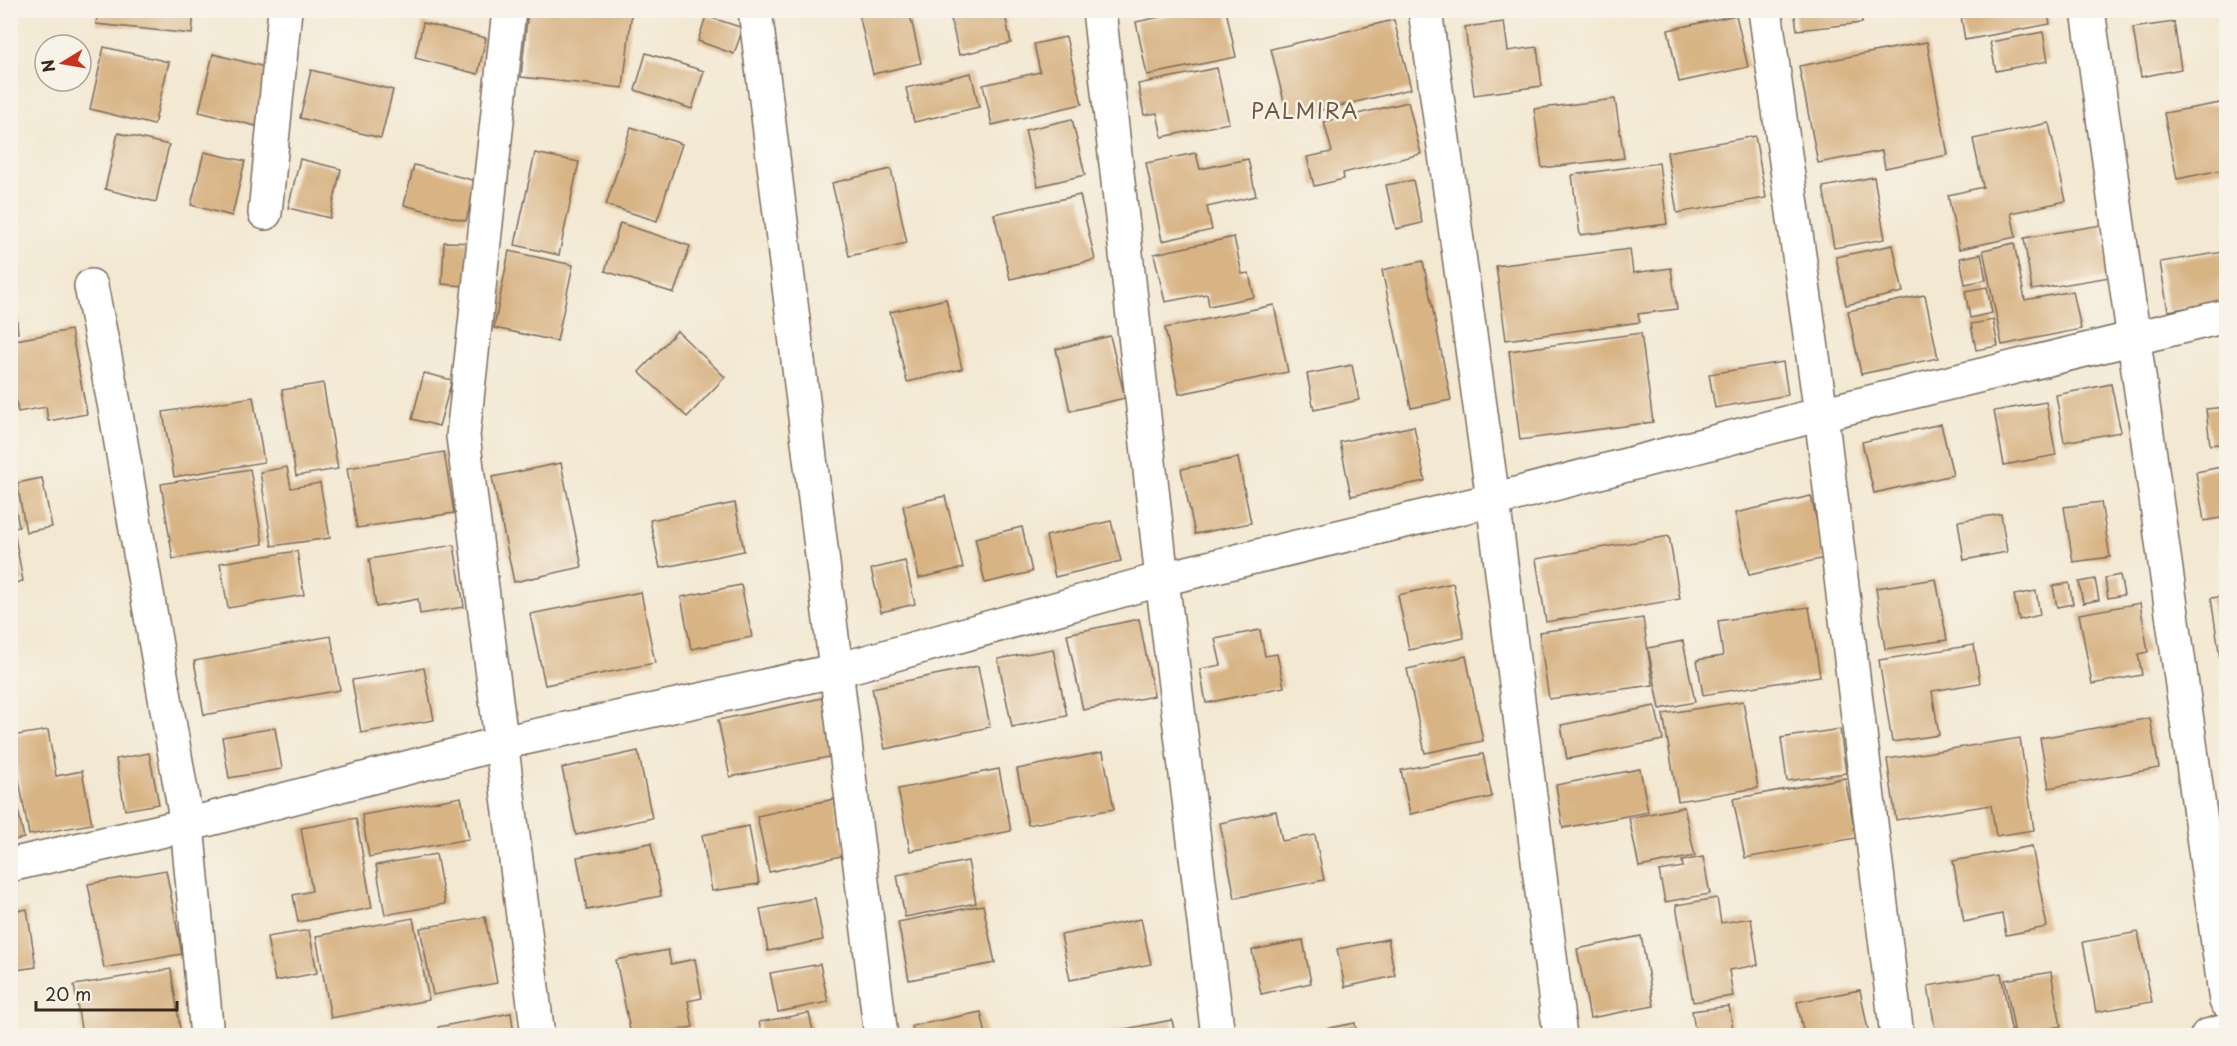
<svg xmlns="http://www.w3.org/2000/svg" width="2237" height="1046" font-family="'Playpen Sans',sans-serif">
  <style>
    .building { fill: #d8b485 }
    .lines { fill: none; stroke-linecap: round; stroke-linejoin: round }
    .minor-casing { stroke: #7b6c5d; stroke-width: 36 }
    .minor { stroke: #fff; stroke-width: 33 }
    .labels { text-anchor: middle; stroke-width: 5; stroke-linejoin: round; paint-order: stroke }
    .neighbourhood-label { font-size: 21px; letter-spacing: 1.5px; fill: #725a42; stroke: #f7f3e8 }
  </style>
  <rect width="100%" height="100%" fill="#f7f3e8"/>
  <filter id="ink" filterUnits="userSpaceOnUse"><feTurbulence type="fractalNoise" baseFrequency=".0167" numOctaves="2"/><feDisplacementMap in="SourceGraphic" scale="12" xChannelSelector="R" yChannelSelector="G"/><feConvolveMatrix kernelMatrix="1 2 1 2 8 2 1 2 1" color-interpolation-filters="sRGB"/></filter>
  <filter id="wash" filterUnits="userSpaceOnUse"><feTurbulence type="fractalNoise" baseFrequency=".008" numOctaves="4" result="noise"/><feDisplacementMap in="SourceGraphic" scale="24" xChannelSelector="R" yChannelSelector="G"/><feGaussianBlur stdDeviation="1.35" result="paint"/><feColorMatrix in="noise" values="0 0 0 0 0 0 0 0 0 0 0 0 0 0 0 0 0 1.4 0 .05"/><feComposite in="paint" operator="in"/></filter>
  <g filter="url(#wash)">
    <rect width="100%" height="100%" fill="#f3e8d2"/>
    <g id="blocks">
      <g class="building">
        <path d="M 98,10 L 194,10 L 192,34 L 96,24 Z"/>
        <path d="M 528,10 L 632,10 L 623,88 L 521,77 Z"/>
        <path d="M 858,10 L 909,10 L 921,63 L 873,74 Z"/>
        <path d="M 963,10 L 1004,10 L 1011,43 L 959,55 L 950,14 Z"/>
        <path d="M 1192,10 L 1226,10 L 1236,57 L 1147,75 L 1136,22 Z"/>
        <path d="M 1794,10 L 1861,10 L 1862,23 L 1797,30 Z"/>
        <path d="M 1960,10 L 2047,10 L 2050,24 L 1965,40 Z"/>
        <path d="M 1736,15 L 1748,67 L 1679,82 L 1668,30 Z"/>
        <path d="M 706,16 L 743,28 L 734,54 L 698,41 Z"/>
        <path d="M 1394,20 L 1411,89 L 1288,118 L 1271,49 Z"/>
        <path d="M 1504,22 L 1508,51 L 1537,47 L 1542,86 L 1474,95 L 1465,27 Z"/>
        <path d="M 2174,22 L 2181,69 L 2141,77 L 2133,28 Z"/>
        <path d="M 423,23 L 486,38 L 478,74 L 415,58 Z"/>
        <path d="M 2043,32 L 2048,61 L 1996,71 L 1990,42 Z"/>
        <path d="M 1066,37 L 1082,104 L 992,125 L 983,85 L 1040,72 L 1034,44 Z"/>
        <path d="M 1927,42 L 1948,155 L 1885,168 L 1882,151 L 1818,163 L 1799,66 Z"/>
        <path d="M 104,47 L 169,62 L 154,125 L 90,109 Z"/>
        <path d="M 646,53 L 704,71 L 692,109 L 635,90 Z"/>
        <path d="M 213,54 L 269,68 L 256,126 L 199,112 Z"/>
        <path d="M 1217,68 L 1229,123 L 1162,137 L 1157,113 L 1144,115 L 1138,84 Z"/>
        <path d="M 311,70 L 393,90 L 381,138 L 300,118 Z"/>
        <path d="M 971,73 L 979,107 L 914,122 L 906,88 Z"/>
        <path d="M 1615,99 L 1624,158 L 1542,168 L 1534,109 Z"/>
        <path d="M 1408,102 L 1421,154 L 1343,173 L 1344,179 L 1314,186 L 1307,157 L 1332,152 L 1324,122 Z"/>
        <path d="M 2226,102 L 2226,169 L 2177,179 L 2164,113 Z"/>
        <path d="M 1072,119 L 1085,175 L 1038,186 L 1025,130 Z"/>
        <path d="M 2049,123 L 2066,201 L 2011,213 L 2016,237 L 1959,249 L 1948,195 L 1983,187 L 1973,139 Z"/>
        <path d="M 631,127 L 682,144 L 657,221 L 606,205 Z"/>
        <path d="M 118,133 L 169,145 L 156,202 L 105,189 Z"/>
        <path d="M 1755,136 L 1766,198 L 1677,213 L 1667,152 Z"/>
        <path d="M 204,152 L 245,161 L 232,216 L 191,205 Z"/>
        <path d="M 535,153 L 579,162 L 559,255 L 515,245 Z"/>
        <path d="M 1196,153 L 1200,169 L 1248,159 L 1256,196 L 1207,207 L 1212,230 L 1162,241 L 1146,163 Z"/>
        <path d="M 300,159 L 341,169 L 330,218 L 288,208 Z"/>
        <path d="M 1659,163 L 1667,224 L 1580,235 L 1572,175 Z"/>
        <path d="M 414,165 L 476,181 L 466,221 L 404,205 Z"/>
        <path d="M 891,169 L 907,243 L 849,256 L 832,183 Z"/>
        <path d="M 1874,177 L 1885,239 L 1834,248 L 1823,187 Z"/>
        <path d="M 1413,180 L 1422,223 L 1396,229 L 1386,185 Z"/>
        <path d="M 1080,195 L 1095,260 L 1010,279 L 994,214 Z"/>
        <path d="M 620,223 L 690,246 L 674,293 L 605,271 Z"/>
        <path d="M 2101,225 L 2110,277 L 2032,290 L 2024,238 Z"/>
        <path d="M 1234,237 L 1242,274 L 1249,273 L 1254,297 L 1209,306 L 1207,294 L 1165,302 L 1154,254 Z"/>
        <path d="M 444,242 L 478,243 L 475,287 L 442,284 Z"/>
        <path d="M 2014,243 L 2025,300 L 2073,291 L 2081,329 L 2002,345 L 1983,250 Z"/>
        <path d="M 1893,245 L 1903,292 L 1846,305 L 1836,257 Z"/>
        <path d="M 1630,249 L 1633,273 L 1671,268 L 1677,309 L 1638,314 L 1640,322 L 1506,340 L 1496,266 Z"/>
        <path d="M 509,251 L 573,265 L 557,341 L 494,328 Z"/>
        <path d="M 2223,252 L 2226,272 L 2226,301 L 2168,311 L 2160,262 Z"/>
        <path d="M 1981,254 L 1986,280 L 1965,284 L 1960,258 Z"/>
        <path d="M 1423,261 L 1451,400 L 1411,408 L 1382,270 Z"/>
        <path d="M 10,276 L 13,276 L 18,333 L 10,333 Z"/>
        <path d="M 1987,287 L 1992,313 L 1970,318 L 1965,291 Z"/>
        <path d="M 1925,295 L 1938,358 L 1861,374 L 1848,311 Z"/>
        <path d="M 946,299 L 962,369 L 907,382 L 890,312 Z"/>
        <path d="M 1274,305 L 1288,372 L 1179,394 L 1165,328 Z"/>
        <path d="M 1993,320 L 1998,346 L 1976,350 L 1971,324 Z"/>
        <path d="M 71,330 L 87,414 L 48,421 L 46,407 L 18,412 L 10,370 L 10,341 Z"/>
        <path d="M 677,331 L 725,377 L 687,417 L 639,372 Z"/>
        <path d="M 1641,333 L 1653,422 L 1520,440 L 1509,351 Z"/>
        <path d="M 1110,336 L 1125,398 L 1070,411 L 1056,349 Z"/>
        <path d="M 1783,362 L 1788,395 L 1715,408 L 1709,374 Z"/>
        <path d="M 1352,365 L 1359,400 L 1314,410 L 1307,374 Z"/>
        <path d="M 424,373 L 452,380 L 439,426 L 412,419 Z"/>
        <path d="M 323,383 L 338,469 L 296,476 L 282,390 Z"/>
        <path d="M 2111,384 L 2121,432 L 2064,442 L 2056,395 Z"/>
        <path d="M 253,397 L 264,462 L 174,477 L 163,412 Z"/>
        <path d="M 2046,402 L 2056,455 L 2004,465 L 1994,411 Z"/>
        <path d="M 2226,407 L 2226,443 L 2210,445 L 2206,409 Z"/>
        <path d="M 1941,424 L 1953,475 L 1874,493 L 1862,442 Z"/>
        <path d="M 1414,426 L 1425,481 L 1351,496 L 1340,442 Z"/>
        <path d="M 444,452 L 454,513 L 357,528 L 347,468 Z"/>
        <path d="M 1238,458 L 1251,523 L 1195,534 L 1181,469 Z"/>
        <path d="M 561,463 L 582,567 L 514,582 L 492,477 Z"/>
        <path d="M 2226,466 L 2226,517 L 2204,521 L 2196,472 Z"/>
        <path d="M 287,467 L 291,488 L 320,483 L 330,538 L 272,546 L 260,472 Z"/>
        <path d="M 250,469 L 263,544 L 173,559 L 161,484 Z"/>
        <path d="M 42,478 L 52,527 L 26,532 L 17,483 Z"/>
        <path d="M 945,496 L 963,568 L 919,578 L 903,506 Z"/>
        <path d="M 1811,496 L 1825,558 L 1749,575 L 1735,513 Z"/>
        <path d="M 14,499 L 19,527 L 10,529 L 10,500 Z"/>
        <path d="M 2101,502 L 2110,557 L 2073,562 L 2064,507 Z"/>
        <path d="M 735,503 L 744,551 L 660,568 L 650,520 Z"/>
        <path d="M 2001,514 L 2007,552 L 1964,560 L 1958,521 Z"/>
        <path d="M 1111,521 L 1121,561 L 1055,577 L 1046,536 Z"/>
        <path d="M 1022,527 L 1032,572 L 985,583 L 975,538 Z"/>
        <path d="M 10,531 L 14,531 L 23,581 L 10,584 Z"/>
        <path d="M 1669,536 L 1680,599 L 1546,622 L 1536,559 Z"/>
        <path d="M 454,545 L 464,607 L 420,614 L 418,599 L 376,607 L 369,559 Z"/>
        <path d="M 297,551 L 304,595 L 228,608 L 220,563 Z"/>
        <path d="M 905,561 L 915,604 L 881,612 L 871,569 Z"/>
        <path d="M 2120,575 L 2124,595 L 2108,598 L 2105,578 Z"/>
        <path d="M 1936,579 L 1947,640 L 1885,649 L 1876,588 Z"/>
        <path d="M 2095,579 L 2099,600 L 2083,603 L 2079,582 Z"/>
        <path d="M 1453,583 L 1464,638 L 1409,650 L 1398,595 Z"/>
        <path d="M 2069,583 L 2073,604 L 2057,607 L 2053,586 Z"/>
        <path d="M 741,585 L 752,637 L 691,649 L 681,597 Z"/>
        <path d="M 2036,591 L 2040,615 L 2019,620 L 2014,595 Z"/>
        <path d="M 641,592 L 655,663 L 545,685 L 530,614 Z"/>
        <path d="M 2226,596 L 2226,657 L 2220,658 L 2211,598 Z"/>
        <path d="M 2140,603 L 2148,652 L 2138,654 L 2142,675 L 2092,684 L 2079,614 Z"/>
        <path d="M 1809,607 L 1820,676 L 1703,695 L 1697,660 L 1723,656 L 1718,621 Z"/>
        <path d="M 1643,618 L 1653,685 L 1549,699 L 1539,632 Z"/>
        <path d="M 1139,619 L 1154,696 L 1083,710 L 1067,634 Z"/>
        <path d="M 1260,630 L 1265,656 L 1277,654 L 1284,687 L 1206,703 L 1200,669 L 1221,665 L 1215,639 Z"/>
        <path d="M 331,636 L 340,690 L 204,715 L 194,661 Z"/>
        <path d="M 1683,641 L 1695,702 L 1660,709 L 1648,648 Z"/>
        <path d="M 1974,645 L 1980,683 L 1932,691 L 1939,735 L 1892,742 L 1879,660 Z"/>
        <path d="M 1053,649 L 1067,716 L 1012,727 L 998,659 Z"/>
        <path d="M 1466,656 L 1483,741 L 1425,753 L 1407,669 Z"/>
        <path d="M 978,666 L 990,727 L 885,749 L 872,688 Z"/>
        <path d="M 424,668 L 434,720 L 361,733 L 352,680 Z"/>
        <path d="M 822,698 L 834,756 L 730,777 L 718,720 Z"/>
        <path d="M 1743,701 L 1758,788 L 1678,801 L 1663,714 Z"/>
        <path d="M 1655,706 L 1663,740 L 1567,759 L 1561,725 Z"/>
        <path d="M 2150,718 L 2159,768 L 2049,788 L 2040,738 Z"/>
        <path d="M 275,728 L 282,769 L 229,778 L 222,737 Z"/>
        <path d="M 1840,729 L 1846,773 L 1787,781 L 1781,738 Z"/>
        <path d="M 48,730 L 56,776 L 82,771 L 92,824 L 29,835 L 11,736 Z"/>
        <path d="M 2020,738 L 2034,830 L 1996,836 L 1991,805 L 1896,820 L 1887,759 Z"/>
        <path d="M 638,751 L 652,818 L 576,835 L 562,768 Z"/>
        <path d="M 1103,752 L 1114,809 L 1028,825 L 1017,769 Z"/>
        <path d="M 149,753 L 159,804 L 125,810 L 116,759 Z"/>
        <path d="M 1483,754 L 1492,797 L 1410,814 L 1401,770 Z"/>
        <path d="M 999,769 L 1011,831 L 910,851 L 898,789 Z"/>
        <path d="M 1640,769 L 1648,812 L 1563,828 L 1556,785 Z"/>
        <path d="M 10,773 L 24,838 L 10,841 Z"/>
        <path d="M 1845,778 L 1856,838 L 1745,858 L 1733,799 Z"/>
        <path d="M 461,797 L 469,839 L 369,857 L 362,815 Z"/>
        <path d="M 834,799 L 846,855 L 769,872 L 757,816 Z"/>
        <path d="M 1684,807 L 1695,856 L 1639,867 L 1629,818 Z"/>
        <path d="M 1276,811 L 1282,841 L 1315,835 L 1324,880 L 1235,898 L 1220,823 Z"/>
        <path d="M 356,818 L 372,908 L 298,922 L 293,895 L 312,891 L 301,828 Z"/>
        <path d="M 749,826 L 759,884 L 712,891 L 702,835 Z"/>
        <path d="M 651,843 L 661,896 L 587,910 L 577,857 Z"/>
        <path d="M 2032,846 L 2047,927 L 2006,935 L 2002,914 L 1964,922 L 1953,861 Z"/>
        <path d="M 436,854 L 445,904 L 385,915 L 376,865 Z"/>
        <path d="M 1703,857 L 1710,894 L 1665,902 L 1659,871 L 1683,867 L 1682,861 Z"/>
        <path d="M 968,861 L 976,903 L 905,917 L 897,875 Z"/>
        <path d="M 166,870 L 182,954 L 104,968 L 88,884 Z"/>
        <path d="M 815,898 L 823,940 L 768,951 L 760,909 Z"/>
        <path d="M 1717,898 L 1721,923 L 1751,918 L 1758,965 L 1729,970 L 1733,996 L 1693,1002 L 1676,905 Z"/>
        <path d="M 983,905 L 995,963 L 909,980 L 898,922 Z"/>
        <path d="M 27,909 L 36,967 L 10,971 L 10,912 Z"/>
        <path d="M 485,917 L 497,983 L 433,995 L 420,928 Z"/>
        <path d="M 413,918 L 429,1000 L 331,1018 L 316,936 Z"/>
        <path d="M 1141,919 L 1151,964 L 1070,980 L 1061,935 Z"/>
        <path d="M 309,930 L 317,973 L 275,981 L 267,937 Z"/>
        <path d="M 2138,932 L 2152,1002 L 2096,1012 L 2083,942 Z"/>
        <path d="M 1641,936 L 1654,1006 L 1590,1018 L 1577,949 Z"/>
        <path d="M 1388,939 L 1395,976 L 1345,987 L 1337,949 Z"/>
        <path d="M 1303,940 L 1311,983 L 1261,994 L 1252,950 Z"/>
        <path d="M 668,950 L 671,964 L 695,959 L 702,998 L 688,1001 L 693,1027 L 648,1035 L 631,1035 L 616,960 Z"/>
        <path d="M 820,964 L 828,1002 L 778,1012 L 770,973 Z"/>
        <path d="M 171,969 L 181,1035 L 82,1035 L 74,985 Z"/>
        <path d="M 2051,972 L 2061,1026 L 2015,1035 L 2005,980 Z"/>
        <path d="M 2001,973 L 2012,1035 L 1936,1035 L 1928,986 Z"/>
        <path d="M 1860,990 L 1869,1035 L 1804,1035 L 1797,1002 Z"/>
        <path d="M 1729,1006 L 1734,1035 L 1696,1035 L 1692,1011 Z"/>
        <path d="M 981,1012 L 986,1035 L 914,1035 L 912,1026 Z"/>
        <path d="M 511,1013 L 514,1035 L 440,1035 L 438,1027 Z"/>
        <path d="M 809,1013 L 814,1035 L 762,1035 L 759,1022 Z"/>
        <path d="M 1172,1020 L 1175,1035 L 1099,1035 L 1099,1034 Z"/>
        <path d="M 1355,1023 L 1357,1035 L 1301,1035 L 1300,1034 Z"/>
      </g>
    </g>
  </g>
  <g filter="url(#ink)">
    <use href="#blocks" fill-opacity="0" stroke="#7b6c5d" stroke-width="1.5"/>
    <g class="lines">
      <g class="minor-casing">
        <g id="minor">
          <path d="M 509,10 L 463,436 L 538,1036"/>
          <path d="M 755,10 L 881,1036"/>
          <path d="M 1099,10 L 1162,579 L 1218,1036"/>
          <path d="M 1425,10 L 1493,500 L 1560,1036"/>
          <path d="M 1765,10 L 1821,414 L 1897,1036"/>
          <path d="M 2088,10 L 2226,1001"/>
          <path d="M 265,213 L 285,10"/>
          <path d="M 91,286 L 115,408 L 187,825 L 207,1036"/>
          <path d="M 10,865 L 187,825 L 502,743 L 838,670 L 1162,579 L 1493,500 L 1821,414 L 2226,316"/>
          <path d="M 2207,1036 L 2226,1031"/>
        </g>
      </g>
      <use href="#minor" class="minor"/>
    </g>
  </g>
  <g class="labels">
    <g class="neighbourhood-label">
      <text x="1305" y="119">PALMIRA</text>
    </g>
  </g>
  <rect width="2237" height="1046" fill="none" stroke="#f7f3e8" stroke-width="36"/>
  <g transform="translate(63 63) rotate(259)"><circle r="28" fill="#f7f3e8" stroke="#aca397" stroke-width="1.5"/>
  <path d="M0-4.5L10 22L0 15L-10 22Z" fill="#c8321e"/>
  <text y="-9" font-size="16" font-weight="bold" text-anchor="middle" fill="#3b2a1e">N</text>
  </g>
  <path d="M36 1001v9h141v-9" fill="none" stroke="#3b2a1e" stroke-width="3"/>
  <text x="45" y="1001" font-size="18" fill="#3b2a1e" stroke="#f7f3e8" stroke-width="4.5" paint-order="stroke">20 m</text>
</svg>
